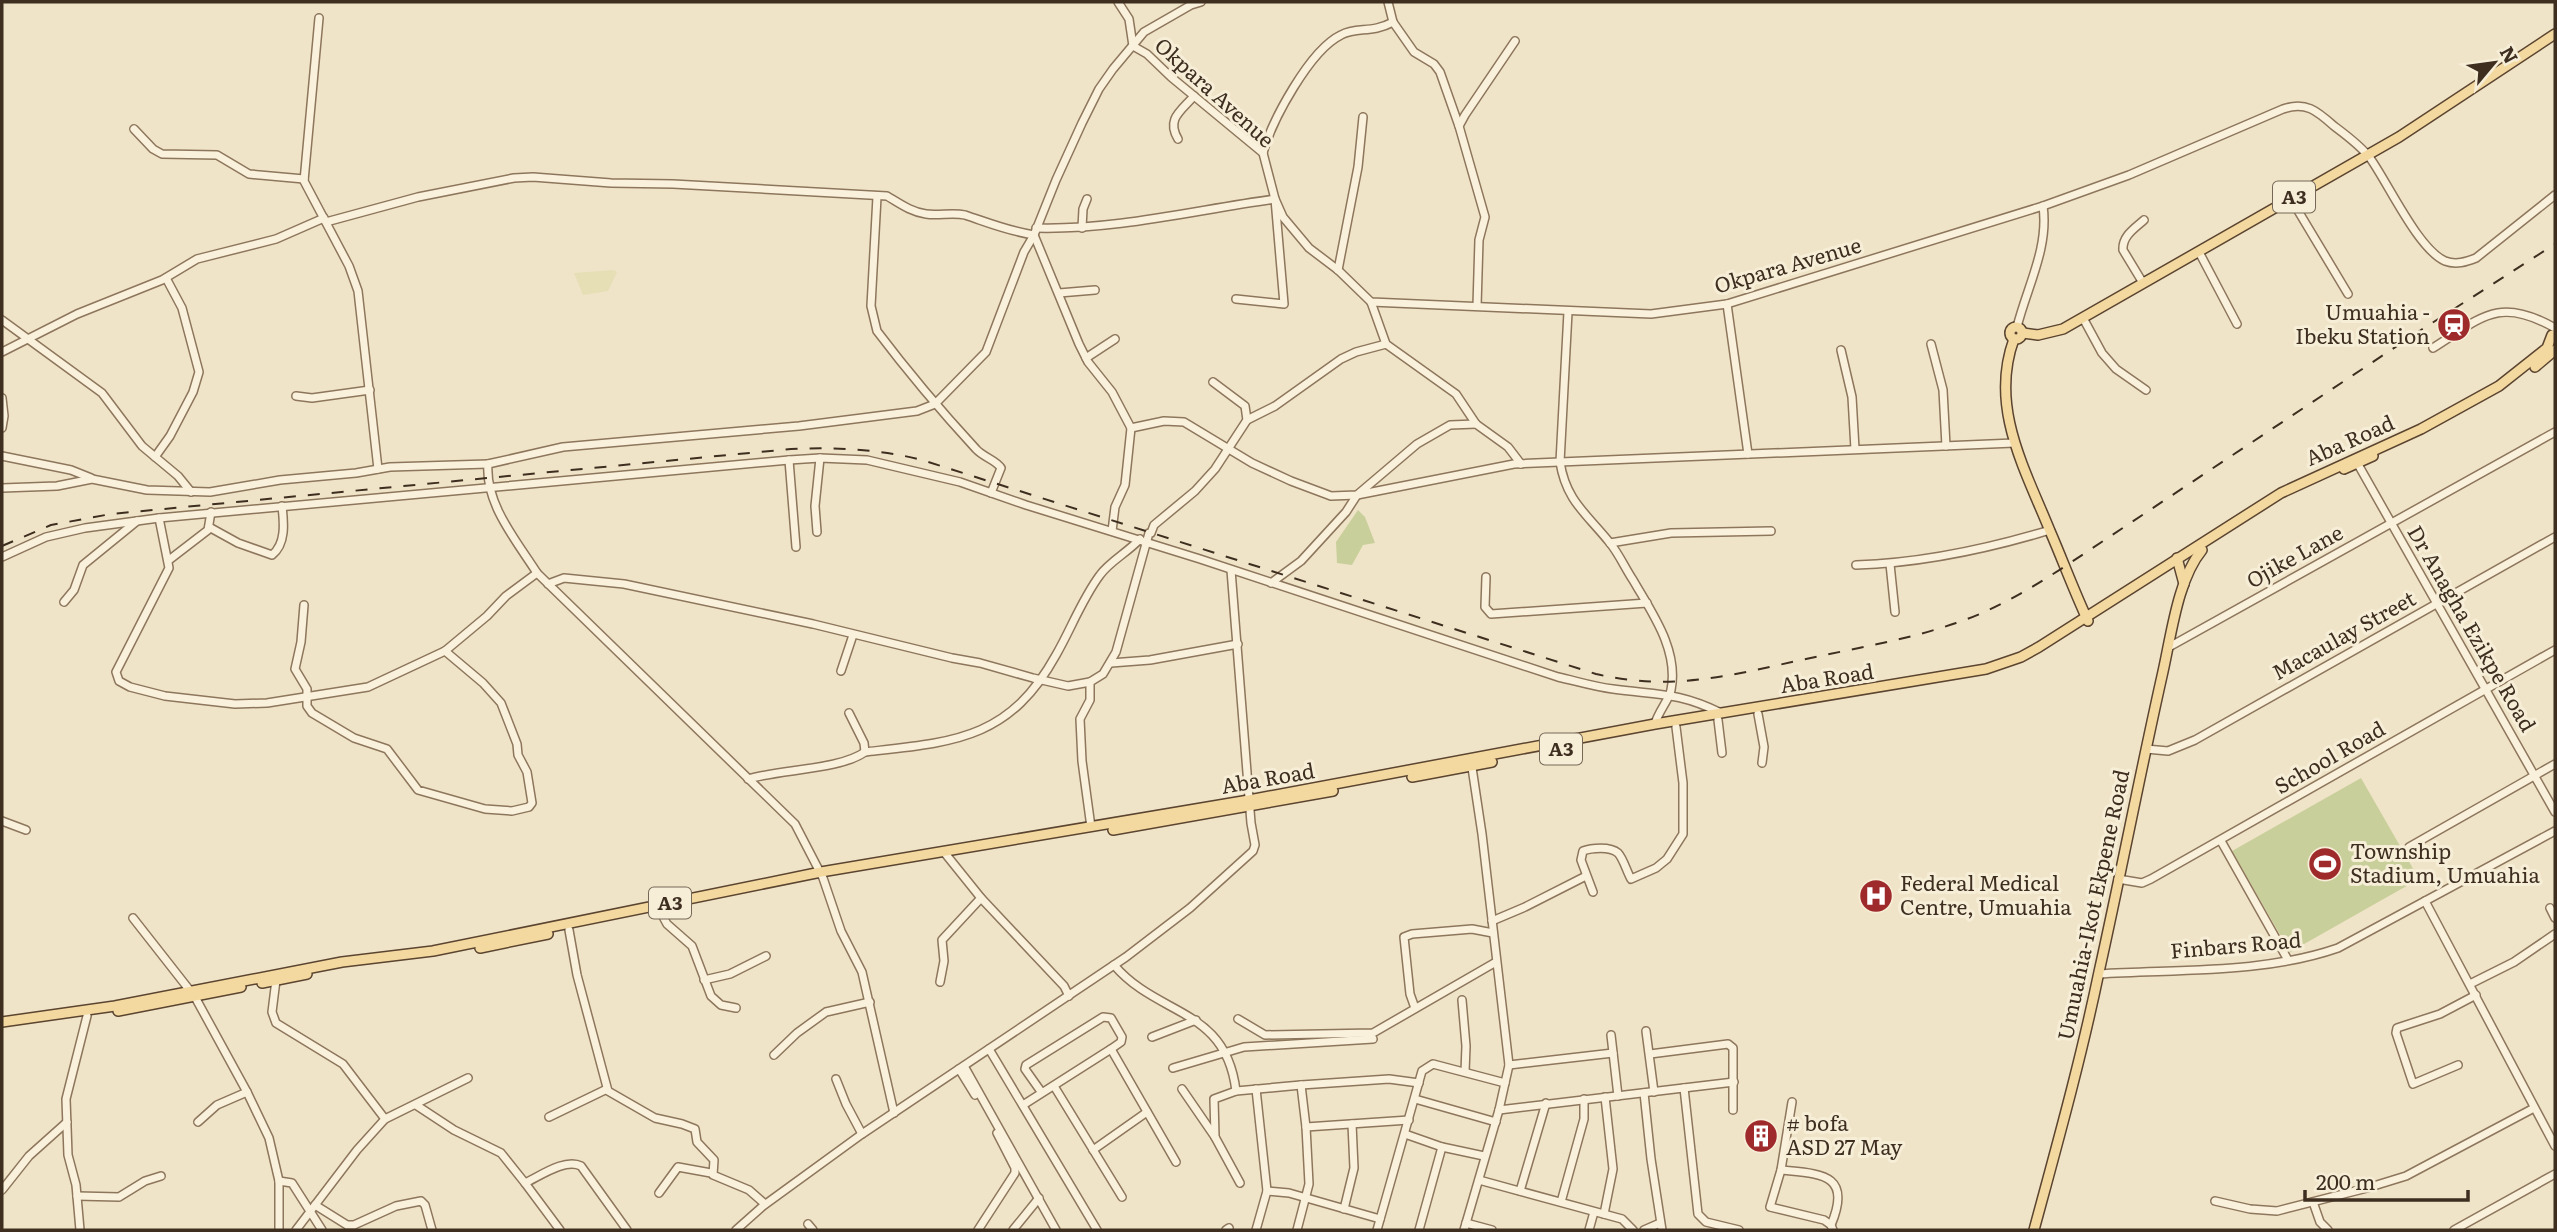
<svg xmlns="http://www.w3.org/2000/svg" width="2557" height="1232" font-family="Literata,serif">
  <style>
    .farmland { fill: #e6deb5 }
    .green { fill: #c9cf9b }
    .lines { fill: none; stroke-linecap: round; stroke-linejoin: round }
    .minor-casing { stroke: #8d765c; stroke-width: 10 }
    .major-casing { stroke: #5b4430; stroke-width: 12 }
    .minor { stroke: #faf1dc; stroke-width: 7 }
    .major { stroke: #f3d9a0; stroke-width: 9 }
    .rail { stroke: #3d2e20; stroke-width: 2; stroke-dasharray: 12 12; stroke-linecap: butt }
    .labels { text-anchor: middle; stroke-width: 6; stroke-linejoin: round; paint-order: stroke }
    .shield { fill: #f7eed8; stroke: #756857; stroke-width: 2 }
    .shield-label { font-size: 19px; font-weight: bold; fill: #3d2e20 }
    .street-label { font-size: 21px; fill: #3d2e20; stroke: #f7eed8 }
    .poi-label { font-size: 21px; fill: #3d2e20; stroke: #f7eed8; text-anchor: start }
  </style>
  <rect width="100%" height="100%" fill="#f0e4c8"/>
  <path class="farmland" d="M 613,270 L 617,272 L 608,291 L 583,295 L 574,273 Z"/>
  <g class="green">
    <path d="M 1358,510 L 1365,517 L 1375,543 L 1363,545 L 1352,565 L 1337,563 L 1336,542 Z"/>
    <path d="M 2361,778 L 2419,879 L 2290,952 L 2232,851 Z"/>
  </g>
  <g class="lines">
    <g class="minor-casing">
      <g id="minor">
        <path d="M 1118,2 L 1129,19 L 1133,46 L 1147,54 L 1171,77 L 1263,153 L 1275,199 L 1283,217 L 1309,248 L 1338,270 L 1371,302 L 1651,314 L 1727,304 L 2043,206 L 2129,175 L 2283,109 C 2306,101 2317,111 2334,126 C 2346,135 2361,146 2370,158 C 2388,183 2418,249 2445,261 C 2456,265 2466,262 2476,258 L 2555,195"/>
        <path d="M 1388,2 L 1393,22 L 1414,52 L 1434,64 L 1440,72 L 1459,126"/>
        <path d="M 319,18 L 304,181 L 349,266 L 358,291 L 378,469"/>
        <path d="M 134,129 L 153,149 L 162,154 L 217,155 L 249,174 L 304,179"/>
        <path d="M 1178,139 C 1166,119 1181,111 1194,96"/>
        <path d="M 1263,153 C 1272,120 1310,50 1341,35 C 1357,26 1371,34 1393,22"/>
        <path d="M 877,197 L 871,306 L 877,331 C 908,372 941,411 976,449 C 983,457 996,460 1001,468 L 991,493"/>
        <path d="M 2291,199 L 2348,294"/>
        <path d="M 326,222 L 418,197 L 514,178 L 533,177 L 611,183 L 673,184 L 887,196 C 899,203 911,212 926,214 C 939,216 952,212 965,215 C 989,223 1008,231 1034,235 L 1079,344 L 1088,362 L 1112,392 L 1131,428 L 1164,421 L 1184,422 L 1252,463 L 1291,481 L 1331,496 L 1357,495 L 1514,464 L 2014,443"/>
        <path d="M 1036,228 C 1117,230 1195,210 1275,199 L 1284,304 L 1236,299"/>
        <path d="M 1082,228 L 1083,209 L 1087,199"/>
        <path d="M 2199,252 L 2237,324"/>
        <path d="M 1338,270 L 1358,167 L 1363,117"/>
        <path d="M 2143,283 L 2123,250 C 2122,236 2135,228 2144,220"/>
        <path d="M 1059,293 L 1095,290"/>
        <path d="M 1371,302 L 1386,344 L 1456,394 L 1476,424 L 1508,447 L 1521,464"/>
        <path d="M 1727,304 L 1748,454"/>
        <path d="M 1477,306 L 1479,240 L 1485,217 L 1459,126 L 1465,115 L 1515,41"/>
        <path d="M 1568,312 L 1560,462 C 1566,501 1587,514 1610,543 C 1619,554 1625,568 1633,580 C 1652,613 1679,650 1671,690 C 1669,700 1658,712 1655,724"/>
        <path d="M 2083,318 L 2102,353 L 2116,369 L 2146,390"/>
        <path d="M 2,320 L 102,393 L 142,446 L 178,476 L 191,492"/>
        <path d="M 2017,327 C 2027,287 2049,248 2043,206"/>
        <path d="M 1931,344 L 1943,390 L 1946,446"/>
        <path d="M 2433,348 C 2482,317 2499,296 2555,328"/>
        <path d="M 1841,350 L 1852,397 L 1855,449"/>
        <path d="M 2,352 L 77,314 L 162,280 L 197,259 L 276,239 L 324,218"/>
        <path d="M 1086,358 L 1115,339"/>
        <path d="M 1213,382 L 1245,406 L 1247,420"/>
        <path d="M 296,396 L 312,398 L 370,390"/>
        <path d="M 2,398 L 4,416 L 2,428"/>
        <path d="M 2,456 L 71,470 L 91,478"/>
        <path d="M 155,457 L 170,436 L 193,392 L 199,372 L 182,308 L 166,278"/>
        <path d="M 2355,459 L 2555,812"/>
        <path d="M 789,460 L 796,547"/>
        <path d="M 2,488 L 57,486 L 92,479 L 147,490 L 210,492 L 280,480 L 356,473 L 390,467 L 488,464"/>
        <path d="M 159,518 L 169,568 L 116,672 L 119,681 L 130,687 L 165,696 L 235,704 L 267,703 L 368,687 L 445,651 L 487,616 L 506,596 L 537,573"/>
        <path d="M 209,527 L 238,543 L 272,555 C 286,544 284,523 282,506"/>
        <path d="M 1112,531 L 1115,507 L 1125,485 L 1131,428"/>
        <path d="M 817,532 L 815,506 L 820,458"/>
        <path d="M 1610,543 L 1671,533 L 1771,531"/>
        <path d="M 2,557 L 46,537 L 85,528 L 159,518 L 789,460 L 820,458 L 867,460 L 960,482 L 1026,505 L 1200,559 L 1558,677 C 1576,681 1595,687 1613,689 C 1657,695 1679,692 1721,713"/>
        <path d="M 169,560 L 208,530 L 211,512"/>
        <path d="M 1890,564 L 1895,612"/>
        <path d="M 1856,565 C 1922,563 1987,549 2050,530"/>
        <path d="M 1486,577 L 1485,607 L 1491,614 L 1647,603"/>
        <path d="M 1271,583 L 1301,561 L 1346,512 L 1357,495 L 1417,444 L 1450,425 L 1476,424"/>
        <path d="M 548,584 L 564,578 L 624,584 L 813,624 L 952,658 L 980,663 L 1033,678 L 1068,686 L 1090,682"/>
        <path d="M 64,602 L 74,590 L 83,565 L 137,521"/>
        <path d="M 304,605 L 301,642 L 295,669 L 307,689 L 307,706 L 312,713 L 354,738 L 387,749 L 418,790 L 485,809 L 512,811 L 529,807 L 532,803 L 527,772 L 518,755 L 517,744 L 501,703 L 483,683 L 445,651"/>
        <path d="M 2169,647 L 2555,432"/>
        <path d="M 1111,663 L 1150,660 L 1238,644"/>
        <path d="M 841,671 L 853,635"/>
        <path d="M 849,713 L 864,743 L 865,752"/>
        <path d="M 1758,714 L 1764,747 L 1762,763"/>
        <path d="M 1718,720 L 1722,753"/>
        <path d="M 2146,749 L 2168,751 L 2195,740 L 2555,537"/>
        <path d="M 748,779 C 782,769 839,770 865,752 C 954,742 1009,740 1056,655 C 1071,629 1082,599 1100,575 C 1109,562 1128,552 1140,539"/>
        <path d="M 2,821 L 26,830"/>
        <path d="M 1091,827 L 1082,761 L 1080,719 L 1090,700 L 1090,682 L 1103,674 L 1116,652 L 1149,533 L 1151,533 L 1154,525 L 1195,491 L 1215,469 L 1247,420 L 1275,406 L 1341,359 L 1356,352 L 1386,344"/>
        <path d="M 2221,841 L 2288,960"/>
        <path d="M 2409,847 L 2555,764"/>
        <path d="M 944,852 L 981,898 L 1064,986 L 1069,996"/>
        <path d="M 2118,879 L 2142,883 L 2151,879 L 2555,650"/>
        <path d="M 1593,892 L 1581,860 L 1583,851 C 1591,848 1610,846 1618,853 C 1623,858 1627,872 1631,879 L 1656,868 L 1667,859 L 1683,834 L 1683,783 L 1676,727"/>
        <path d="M 2425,901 L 2555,1146"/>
        <path d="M 2550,908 L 2555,918"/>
        <path d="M 660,911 L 667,924 L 692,946 L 711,996 L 721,1005 L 736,1008"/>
        <path d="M 133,918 L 195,997 L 247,1092 L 269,1138 L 279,1181 L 279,1230"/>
        <path d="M 1492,921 L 1525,907 L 1586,876"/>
        <path d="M 569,930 L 577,975 L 608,1091 L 655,1118 L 682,1124 L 695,1129 L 697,1142 L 714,1160 L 713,1175 L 749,1190 L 765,1204"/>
        <path d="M 1114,965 C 1158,1017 1226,1007 1236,1091"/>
        <path d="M 2099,974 C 2178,969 2263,974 2338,948 L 2555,831"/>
        <path d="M 276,980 L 272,1012 L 276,1023 L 343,1064 L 385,1119"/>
        <path d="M 704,980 L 730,974 L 766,956"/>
        <path d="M 940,982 L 944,961 L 942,940 L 981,898"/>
        <path d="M 2470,984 L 2514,962 L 2555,934"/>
        <path d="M 1462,1000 L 1466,1046 L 1465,1072"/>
        <path d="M 1415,1008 L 1410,994 L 1404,937 L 1412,934 L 1472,929 L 1493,933"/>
        <path d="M 1238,1019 L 1265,1035 L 1373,1033 L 1496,962"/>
        <path d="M 1646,1031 L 1654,1092"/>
        <path d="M 1611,1035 L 1618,1096"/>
        <path d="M 1152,1037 L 1196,1020"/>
        <path d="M 989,1049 L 1097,1230"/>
        <path d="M 1111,1049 L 1176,1162"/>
        <path d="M 1650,1054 L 1728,1044 L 1733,1048 L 1733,1110"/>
        <path d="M 774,1055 L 797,1033 L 826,1012 L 870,1002"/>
        <path d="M 1509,1065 L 1613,1053"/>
        <path d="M 2458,1065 L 2413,1084 L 2396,1033 L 2397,1028 L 2440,1014 L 2476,995"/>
        <path d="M 964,1066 L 1056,1230"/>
        <path d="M 1173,1068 L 1244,1047 L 1373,1039"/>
        <path d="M 959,1069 L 975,1095"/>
        <path d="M 836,1079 L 846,1104 L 862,1134"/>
        <path d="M 1054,1086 L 1122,1197"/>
        <path d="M 1684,1088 L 1698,1214 L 1706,1222 L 1739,1230"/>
        <path d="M 1182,1089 L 1215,1137"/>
        <path d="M 1256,1089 L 1267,1191 L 1256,1230"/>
        <path d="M 1644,1093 L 1651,1159 L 1662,1230"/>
        <path d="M 1415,1099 L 1496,1122"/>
        <path d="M 1792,1102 L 1781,1170 L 1770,1207 L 1824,1220 L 1831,1225 L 1833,1230"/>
        <path d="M 416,1105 L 454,1130 L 501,1153 L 525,1183 C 540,1176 565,1158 581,1166 L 627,1230"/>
        <path d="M 1023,1105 L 1111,1049 L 1121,1042 L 1122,1037 L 1111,1018 L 1103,1017 L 1026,1065 L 1025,1069 L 1042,1093"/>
        <path d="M 1499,1110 L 1734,1082"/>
        <path d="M 894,1113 L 862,972 L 841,931 L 823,878 L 795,824 L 537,573 C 516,540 485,504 488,464 L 563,447 L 799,426 L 917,411 L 935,404 L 986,352 L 1024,252 L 1034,235 L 1056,180 L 1082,123 L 1099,89 L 1113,69 L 1144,32 L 1191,5 L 1201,2"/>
        <path d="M 549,1117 L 607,1089"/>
        <path d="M 198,1122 L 217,1105 L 247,1092"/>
        <path d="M 1306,1127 L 1409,1120"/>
        <path d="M 1405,1134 L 1442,1147 L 1484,1156"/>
        <path d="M 1093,1150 L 1147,1112"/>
        <path d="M 1781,1170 C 1820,1174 1853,1173 1831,1225"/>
        <path d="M 1479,1180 L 1622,1219 L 1633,1230"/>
        <path d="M 279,1181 L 292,1183 L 322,1230"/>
        <path d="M 525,1183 L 560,1230"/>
        <path d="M 1240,1183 L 1215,1137 L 1214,1099 L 1236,1091 L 1301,1085 L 1389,1079 L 1419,1083"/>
        <path d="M 2,1190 L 29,1156 L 67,1122"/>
        <path d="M 1267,1191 L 1289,1193 L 1380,1219"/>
        <path d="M 1520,1191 L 1546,1103"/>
        <path d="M 659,1193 L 678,1167 L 711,1173"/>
        <path d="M 77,1196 L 119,1197 L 145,1181 L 161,1176"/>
        <path d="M 2215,1201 L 2250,1209 L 2277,1211 L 2367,1188 L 2406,1176 L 2534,1108"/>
        <path d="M 1561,1202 L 1584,1119 L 1584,1099"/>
        <path d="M 2313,1202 L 2320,1222 L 2328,1230"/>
        <path d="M 315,1205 L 347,1225 L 354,1225 L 396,1206 L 421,1201 L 425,1205 L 432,1230"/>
        <path d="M 1344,1209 L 1354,1168 L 1352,1124"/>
        <path d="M 1604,1214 L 1613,1169 L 1605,1097"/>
        <path d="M 1466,1223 L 1492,1230"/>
        <path d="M 808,1224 L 813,1230"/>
        <path d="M 80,1230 L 76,1185 L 68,1155 L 66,1099 L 87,1016"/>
        <path d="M 296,1230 L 357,1150 L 385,1119 L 468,1078"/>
        <path d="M 736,1230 L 763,1206 L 862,1134 L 1126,957 L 1190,908 L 1253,851 L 1255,845 L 1251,823 L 1231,570"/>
        <path d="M 978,1230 L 1015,1173 L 1015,1168 L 997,1133"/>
        <path d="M 1013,1230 L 1039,1198"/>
        <path d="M 1226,1230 L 1229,1228"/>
        <path d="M 1297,1230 L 1309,1184 L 1306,1127 L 1301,1085"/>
        <path d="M 1377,1230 L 1422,1071 L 1433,1064 L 1505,1083"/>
        <path d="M 1419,1230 L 1442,1147"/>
        <path d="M 1464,1230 L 1499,1110 L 1509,1065 L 1482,834 L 1471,761"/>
        <path d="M 1589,1230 L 1594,1212"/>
        <path d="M 1644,1230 L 1660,1223"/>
        <path d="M 2454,1230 L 2555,1174"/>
      </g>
    </g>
    <g class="major-casing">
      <g id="major">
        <circle cx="2016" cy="333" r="6"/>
        <path d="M 2023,333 L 2038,335 L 2063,329 L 2399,137 L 2555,34"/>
        <path d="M 2014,339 C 1989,407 2025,469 2050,531 C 2063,561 2074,591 2088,621"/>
        <path d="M 2535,367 L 2555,350"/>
        <path d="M 2344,469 L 2373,456"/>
        <path d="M 2177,558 L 2184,584"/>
        <path d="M 1412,777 L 1492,762"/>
        <path d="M 1113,830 L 1333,791"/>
        <path d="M 480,948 L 548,934"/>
        <path d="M 262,983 L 307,974"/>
        <path d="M 118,1011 L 241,987"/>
        <path d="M 2,1022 L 115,1006 L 342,962 L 433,951 L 821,872 L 1249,800 L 1655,724 L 1986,669 L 2021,657 L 2039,647 L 2281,493 L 2421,429 L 2499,386 L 2547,348 L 2552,335"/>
        <path d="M 2034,1230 C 2057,1145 2081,1059 2099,972 C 2121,873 2140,774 2162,676 C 2171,638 2177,580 2202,550"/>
      </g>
    </g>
    <use href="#minor" class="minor"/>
    <use href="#major" class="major"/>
    <path class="rail" d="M 2,546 L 51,525 L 111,514 L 791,449 C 835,447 879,449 922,460 L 1596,674 C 1673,692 1731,675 1806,659 C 1856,648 1907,640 1956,623 C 1995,610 2030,589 2064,567 L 2418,332 L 2555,244"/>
  </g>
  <defs>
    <g id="station-disc" transform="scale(1.75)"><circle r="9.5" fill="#9e2a2b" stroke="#f7eed8"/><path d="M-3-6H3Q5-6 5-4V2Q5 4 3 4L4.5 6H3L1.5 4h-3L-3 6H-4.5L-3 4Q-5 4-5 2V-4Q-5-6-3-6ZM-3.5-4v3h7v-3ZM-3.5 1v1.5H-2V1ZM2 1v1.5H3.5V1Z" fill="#fff"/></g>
    <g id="stadium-disc" transform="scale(1.75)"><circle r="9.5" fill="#9e2a2b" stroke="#f7eed8"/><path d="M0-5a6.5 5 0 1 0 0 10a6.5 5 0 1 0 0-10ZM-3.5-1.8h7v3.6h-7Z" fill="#fff"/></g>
    <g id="hospital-disc" transform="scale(1.75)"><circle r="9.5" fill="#9e2a2b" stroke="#f7eed8"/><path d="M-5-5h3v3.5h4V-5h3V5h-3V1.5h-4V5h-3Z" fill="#fff"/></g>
    <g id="building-disc" transform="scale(1.75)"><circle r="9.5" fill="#9e2a2b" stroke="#f7eed8"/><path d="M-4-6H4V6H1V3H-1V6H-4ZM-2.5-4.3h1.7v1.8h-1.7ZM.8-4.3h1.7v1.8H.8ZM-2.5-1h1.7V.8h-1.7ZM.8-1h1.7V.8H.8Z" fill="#fff"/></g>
  </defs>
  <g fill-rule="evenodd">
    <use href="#station-disc" x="2454" y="325"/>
    <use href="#stadium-disc" x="2325" y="864"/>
    <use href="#hospital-disc" x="1876" y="896"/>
    <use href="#building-disc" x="1761" y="1136"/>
  </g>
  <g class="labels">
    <g class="shield">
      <rect x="2273" y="181.5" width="42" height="31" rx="5"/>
      <rect x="1540" y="733.5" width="42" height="31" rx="5"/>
      <rect x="649" y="887.5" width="42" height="31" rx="5"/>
    </g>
    <g class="shield-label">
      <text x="2294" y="204">A3</text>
      <text x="1561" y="756">A3</text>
      <text x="670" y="910">A3</text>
    </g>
    <g class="street-label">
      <text transform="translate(1214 93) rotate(42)" y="7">Okpara Avenue</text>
      <text transform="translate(1788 266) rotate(-16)" y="7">Okpara Avenue</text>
      <text transform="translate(2350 441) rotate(-24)" y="7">Aba Road</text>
      <text transform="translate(2295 557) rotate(-29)" y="7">Ojike Lane</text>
      <text transform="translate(2471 629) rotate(60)" y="7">Dr Anagha Ezikpe Road</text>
      <text transform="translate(2344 636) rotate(-29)" y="7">Macaulay Street</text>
      <text transform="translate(1827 679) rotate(-9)" y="7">Aba Road</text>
      <text transform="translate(2330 758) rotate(-30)" y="7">School Road</text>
      <text transform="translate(1268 779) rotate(-10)" y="7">Aba Road</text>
      <text transform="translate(2094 905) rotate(-78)" y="7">Umuahia-Ikot Ekpene Road</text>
      <text transform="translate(2236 946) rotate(-5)" y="7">Finbars Road</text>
    </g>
    <g class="poi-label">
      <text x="2430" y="320" text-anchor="end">Umuahia -<tspan x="2430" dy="24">Ibeku Station</tspan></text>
      <text x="2350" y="859">Township<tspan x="2350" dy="24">Stadium, Umuahia</tspan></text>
      <text x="1900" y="891">Federal Medical<tspan x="1900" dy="24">Centre, Umuahia</tspan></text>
      <text x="1786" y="1131"># bofa<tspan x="1786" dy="24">ASD 27 May</tspan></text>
    </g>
  </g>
  <rect width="2557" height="1232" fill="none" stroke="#3d2e20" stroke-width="7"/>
  <g transform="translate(2494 63) rotate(61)" stroke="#f7eed8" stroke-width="5" paint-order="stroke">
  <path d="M0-5L12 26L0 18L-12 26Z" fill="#3d2e20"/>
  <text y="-10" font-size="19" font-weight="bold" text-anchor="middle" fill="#3d2e20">N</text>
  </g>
  <path d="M2305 1190v10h163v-10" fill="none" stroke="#3d2e20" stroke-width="3.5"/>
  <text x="2316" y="1190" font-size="21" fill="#3d2e20" stroke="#f7eed8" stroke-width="5" paint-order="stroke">200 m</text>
</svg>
